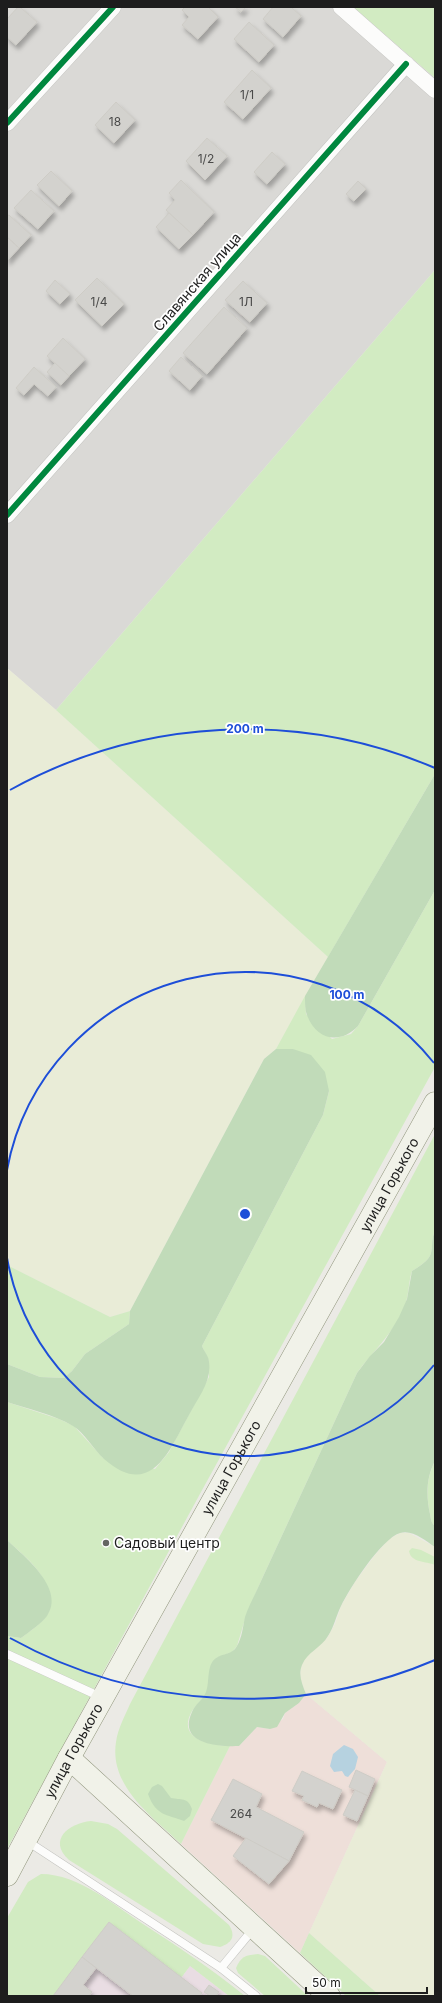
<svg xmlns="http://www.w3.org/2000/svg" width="442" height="2003" font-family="Inter,sans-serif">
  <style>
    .residential { fill: #dad9d6 }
    .commercial { fill: #eedfd9 }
    .industrial { fill: #e9dde3 }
    .farmland { fill: #e9ecd7 }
    .grass { fill: #d2ebc2 }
    .forest { fill: #c1dbb9 }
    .water { fill: #b6d2e0 }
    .building { fill: #d3d2ce; stroke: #ceccc6; filter: url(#shadow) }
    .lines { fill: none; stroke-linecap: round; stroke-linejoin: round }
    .lane-casing { stroke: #c4c4c1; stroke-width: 9 }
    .street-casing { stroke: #c4c4c1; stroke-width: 17 }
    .secondary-casing { stroke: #90957c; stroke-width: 23 }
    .lane { stroke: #fcfcfb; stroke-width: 8 }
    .street { stroke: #fcfcfb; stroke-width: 16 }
    .secondary { stroke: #f1f2e9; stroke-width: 22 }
    .cycleway-casing { stroke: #fff; stroke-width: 8 }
    .cycleway { stroke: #00873e; stroke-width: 6 }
    .ring { fill: none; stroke: #1d4ed8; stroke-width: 2 }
    .poi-dot { fill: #656563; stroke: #fff; stroke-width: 1.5 }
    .labels { text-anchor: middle; stroke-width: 3.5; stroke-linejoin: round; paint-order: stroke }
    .number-label { font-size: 12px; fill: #4a4a49 }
    .street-label { font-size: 14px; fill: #1d1d1d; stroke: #fff }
    .poi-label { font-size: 14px; fill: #1d1d1d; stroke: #fff; text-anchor: start }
    .centre { fill: #1d4ed8; stroke: #fff; stroke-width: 2 }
    .ring-label { font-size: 12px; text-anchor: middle; font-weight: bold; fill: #1d4ed8; stroke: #fff; stroke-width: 3.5; stroke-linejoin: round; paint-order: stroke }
  </style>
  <defs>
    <filter id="shadow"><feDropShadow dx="2.5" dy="4.5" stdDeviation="2" flood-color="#0004"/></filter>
  </defs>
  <rect width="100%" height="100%" fill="#ebeae5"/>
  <path class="residential" d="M 7,7 L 353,7 L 435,78 L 435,270 L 56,710 L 7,668 Z"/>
  <path class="commercial" d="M 306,1694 L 387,1762 L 300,1953 L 181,1844 L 230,1746 L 239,1746 L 257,1727 L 270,1729 L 283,1719 L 285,1713 L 299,1703 Z"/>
  <path class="industrial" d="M 109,1922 L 182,1977 L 190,1966 L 229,1996 L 53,1996 Z"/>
  <g class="farmland">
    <path d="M 7,668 L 56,710 L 328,957 L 276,1049 L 264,1059 L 130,1311 L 110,1317 L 7,1265 Z"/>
    <path d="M 400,1533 L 409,1533 L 435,1547 L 435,1996 L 380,1996 L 309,1933 L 387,1762 L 306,1694 L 300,1678 L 301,1667 L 305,1657 L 327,1638 L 335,1624 L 341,1606 L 355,1582 L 375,1555 L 389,1539 Z"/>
  </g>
  <g class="grass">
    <path d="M 353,7 L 435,7 L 435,78 Z"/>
    <path d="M 435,270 L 435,774 L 328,957 L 56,710 Z"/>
    <path d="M 435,890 L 435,1067 L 201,1492 L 7,1849 L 7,1636 L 21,1638 C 30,1631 40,1625 47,1615 C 51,1609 51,1602 49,1595 C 44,1570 25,1557 7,1540 L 7,1402 L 59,1419 L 74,1426 L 103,1458 L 155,1469 L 169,1452 L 209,1377 L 209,1361 L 202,1346 L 323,1115 L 329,1091 L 293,1049 L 276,1049 L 305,996 L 306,1014 L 332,1039 L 351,1034 L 358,1026 Z"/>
    <path d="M 435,1134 L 435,1231 C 431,1239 433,1245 431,1253 C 429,1261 418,1267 412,1271 C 409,1280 409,1289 407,1298 C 401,1326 373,1351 357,1373 L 261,1581 L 246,1616 L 237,1646 L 232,1652 L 216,1658 C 213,1669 211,1683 206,1694 C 202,1700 196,1705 192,1711 C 176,1739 210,1745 230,1746 L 181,1844 C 153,1817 109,1787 116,1742 C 118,1728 125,1716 130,1704 Z"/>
    <path d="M 7,1265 L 110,1317 L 130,1311 L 129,1324 L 85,1354 L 72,1371 L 64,1378 L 40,1377 L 7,1364 Z"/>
    <path d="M 435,1461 L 435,1526 C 431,1523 431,1519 430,1514 C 426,1496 426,1478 435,1461 Z"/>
    <path d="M 412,1548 L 421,1550 L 435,1557 L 435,1565 C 426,1561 411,1563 409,1551 Z"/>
    <path d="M 91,1821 L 108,1824 L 117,1829 L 229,1925 C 236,1936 232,1943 220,1947 L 203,1944 L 69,1860 C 47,1840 69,1823 91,1821 Z"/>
    <path d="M 41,1874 C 79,1874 115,1906 146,1926 C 180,1948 213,1970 245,1996 L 229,1996 L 190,1966 L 181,1978 L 109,1922 L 53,1996 L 7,1996 L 7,1918 L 28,1882 Z"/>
    <path d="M 309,1933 L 380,1996 L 346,1996 L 300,1953 Z"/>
    <path d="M 258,1954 L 265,1956 L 308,1996 L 265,1996 L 238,1973 L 236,1968 C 241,1956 246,1955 258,1954 Z"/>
  </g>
  <g class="forest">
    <path d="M 435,774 L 435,890 L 358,1026 C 340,1045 316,1040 307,1015 C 305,1010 305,1002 305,996 Z"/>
    <path d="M 293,1049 L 311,1055 L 325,1072 L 329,1091 L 323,1115 L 202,1346 C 204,1351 209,1357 209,1362 C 212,1381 198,1398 189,1415 C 169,1451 151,1500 104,1459 C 93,1449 85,1433 73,1426 C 53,1414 28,1409 7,1402 L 7,1364 L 40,1377 L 64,1378 L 72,1371 L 85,1354 L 129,1324 L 130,1311 L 264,1059 L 276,1049 Z"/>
    <path d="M 435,1231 L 435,1461 C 426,1478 426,1496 430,1514 C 431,1519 431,1523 435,1526 L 435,1547 C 426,1541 412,1529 400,1533 C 381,1539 350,1588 341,1606 C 336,1616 334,1627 328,1636 C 321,1648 307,1652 302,1665 C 298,1675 302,1684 306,1694 L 299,1703 L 285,1713 L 277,1727 L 270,1729 L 257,1727 L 239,1746 C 218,1747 177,1744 192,1712 C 195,1704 203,1700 206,1692 C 210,1682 206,1665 216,1658 C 223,1653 232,1655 237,1646 C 242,1638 243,1626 245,1617 C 249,1605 256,1593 261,1581 L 357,1373 L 370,1356 L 384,1342 L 399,1317 L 407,1299 L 412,1271 C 418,1267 429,1261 431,1253 C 433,1245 431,1239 435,1231 Z"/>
    <path d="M 7,1540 C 24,1556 66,1589 47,1616 C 40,1625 30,1631 21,1638 L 7,1636 Z"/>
    <path d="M 158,1784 L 162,1786 L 171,1798 C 181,1800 188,1797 192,1809 L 190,1816 L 184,1821 C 166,1814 156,1816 148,1794 L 152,1787 Z"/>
  </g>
  <path class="water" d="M 344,1745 L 353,1749 L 358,1757 L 355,1769 L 348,1777 L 345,1776 L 342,1771 L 334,1772 L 330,1766 L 333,1754 Z"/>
  <g class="building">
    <path d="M 18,7 L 20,7 L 37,22 L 16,45 L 7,37 L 7,19 Z"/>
    <path d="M 185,7 L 208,7 L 218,17 L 198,39 L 182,25 L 189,17 L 182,10 Z"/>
    <path d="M 235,7 L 246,7 L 241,12 Z"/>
    <path d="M 273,7 L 291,7 L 301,16 L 283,37 L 263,19 Z"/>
    <path d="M 249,22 L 274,45 L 259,62 L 234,39 Z"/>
    <path d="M 252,70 L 271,88 L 243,119 L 224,102 Z"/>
    <path d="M 116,102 L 135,120 L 114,143 L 95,125 Z"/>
    <path d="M 207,138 L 227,156 L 205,180 L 186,161 Z"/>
    <path d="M 272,152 L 285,164 L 267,184 L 254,172 Z"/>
    <path d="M 51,171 L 72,191 L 59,206 L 37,185 Z"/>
    <path d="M 181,180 L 214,212 L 193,235 L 166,210 L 175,200 L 169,193 Z"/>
    <path d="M 358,181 L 366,189 L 354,201 L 346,194 Z"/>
    <path d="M 31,190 L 54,211 L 38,229 L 14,208 Z"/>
    <path d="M 169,213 L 193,235 L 179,249 L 156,227 Z"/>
    <path d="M 9,215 L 31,235 L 19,248 L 7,237 L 7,216 Z"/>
    <path d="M 7,237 L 19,248 L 7,261 Z"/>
    <path d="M 97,278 L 124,304 L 102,326 L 75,300 Z"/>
    <path d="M 55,280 L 70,294 L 60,304 L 46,291 Z"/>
    <path d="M 243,281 L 267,303 L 250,322 L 225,300 Z"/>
    <path d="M 224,307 L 247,328 L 207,374 L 183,353 Z"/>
    <path d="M 63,338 L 85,359 L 69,376 L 47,356 Z"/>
    <path d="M 181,357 L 202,376 L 190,390 L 169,371 Z"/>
    <path d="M 55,363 L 69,376 L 61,385 L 47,372 Z"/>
    <path d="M 34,367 L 56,387 L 48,396 L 34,384 L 24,395 L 16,388 Z"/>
    <path d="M 356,1770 L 375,1779 L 368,1796 L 349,1787 Z"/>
    <path d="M 302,1771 L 342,1790 L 333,1809 L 319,1803 L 317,1807 L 302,1800 L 304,1796 L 292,1791 Z"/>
    <path d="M 233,1779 L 262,1794 L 256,1807 L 304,1832 L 289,1861 L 211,1820 Z"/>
    <path d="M 355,1790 L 368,1796 L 357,1821 L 343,1815 Z"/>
    <path d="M 246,1838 L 289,1861 L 269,1884 L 233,1856 Z"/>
    <path d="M 109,1922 L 202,1993 L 200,1996 L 133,1996 L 82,1957 Z"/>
    <path d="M 82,1957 L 96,1968 L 83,1985 L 92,1992 L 89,1996 L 53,1996 Z"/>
    <path d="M 209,1985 L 219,1992 L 216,1996 L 210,1996 L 204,1992 Z"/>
  </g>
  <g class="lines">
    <g class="lane-casing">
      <g id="lane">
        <path d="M 7,1654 L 103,1698"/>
        <path d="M 27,1841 L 221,1968 L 256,1996"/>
        <path d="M 221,1968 L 254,1928"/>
      </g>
    </g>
    <g class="street-casing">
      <g id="street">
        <path d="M 341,7 L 435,90"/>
        <path d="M 7,123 L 113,7"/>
        <path d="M 7,515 L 406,64"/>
      </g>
    </g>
    <g class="secondary-casing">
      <g id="secondary">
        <path d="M 69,1758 L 329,1996"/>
        <path id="s1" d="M 7,1875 L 69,1758 L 435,1103"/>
      </g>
    </g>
    <use href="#lane" class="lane"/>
    <use href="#street" class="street"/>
    <use href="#secondary" class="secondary"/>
    <g class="cycleway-casing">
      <g id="cycleway">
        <path d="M 7,123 L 113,7"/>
        <path d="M 7,515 L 406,64"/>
      </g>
    </g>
    <use href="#cycleway" class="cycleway"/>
  </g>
  <g class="ring">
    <path d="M434 1365A242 242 0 0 1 7 1258M7 1170A242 242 0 0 1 434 1063"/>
    <path d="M435 1660A485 485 0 0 1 10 1638M10 790A485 485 0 0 1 435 768"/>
  </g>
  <circle class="poi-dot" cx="106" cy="1543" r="4"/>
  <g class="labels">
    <g class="number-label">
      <text x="247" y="99">1/1</text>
      <text x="115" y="126">18</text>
      <text x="206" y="163">1/2</text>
      <text x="99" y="306">1/4</text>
      <text x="246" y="306">1Л</text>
      <text x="241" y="1818">264</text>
    </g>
    <g class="street-label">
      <text transform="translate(197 282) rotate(-49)" y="5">Славянская улица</text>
      <text dy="5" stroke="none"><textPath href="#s1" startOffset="789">улица Горького</textPath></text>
      <text dy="5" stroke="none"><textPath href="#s1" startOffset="465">улица Горького</textPath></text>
      <text dy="5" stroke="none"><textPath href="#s1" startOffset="141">улица Горького</textPath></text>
    </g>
    <g class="poi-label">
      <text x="114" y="1548">Садовый центр</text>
    </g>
  </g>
  <circle cx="245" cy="1214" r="6" class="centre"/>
  <g class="ring-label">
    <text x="245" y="733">200 m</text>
    <text x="347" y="999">100 m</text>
  </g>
  <rect width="442" height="2003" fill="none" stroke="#1d1d1d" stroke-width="16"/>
  <path d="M306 1987v6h121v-6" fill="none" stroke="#1d1d1d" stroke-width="2"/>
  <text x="312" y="1987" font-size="12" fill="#1d1d1d" stroke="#ffffff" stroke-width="3" paint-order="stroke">50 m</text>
</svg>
